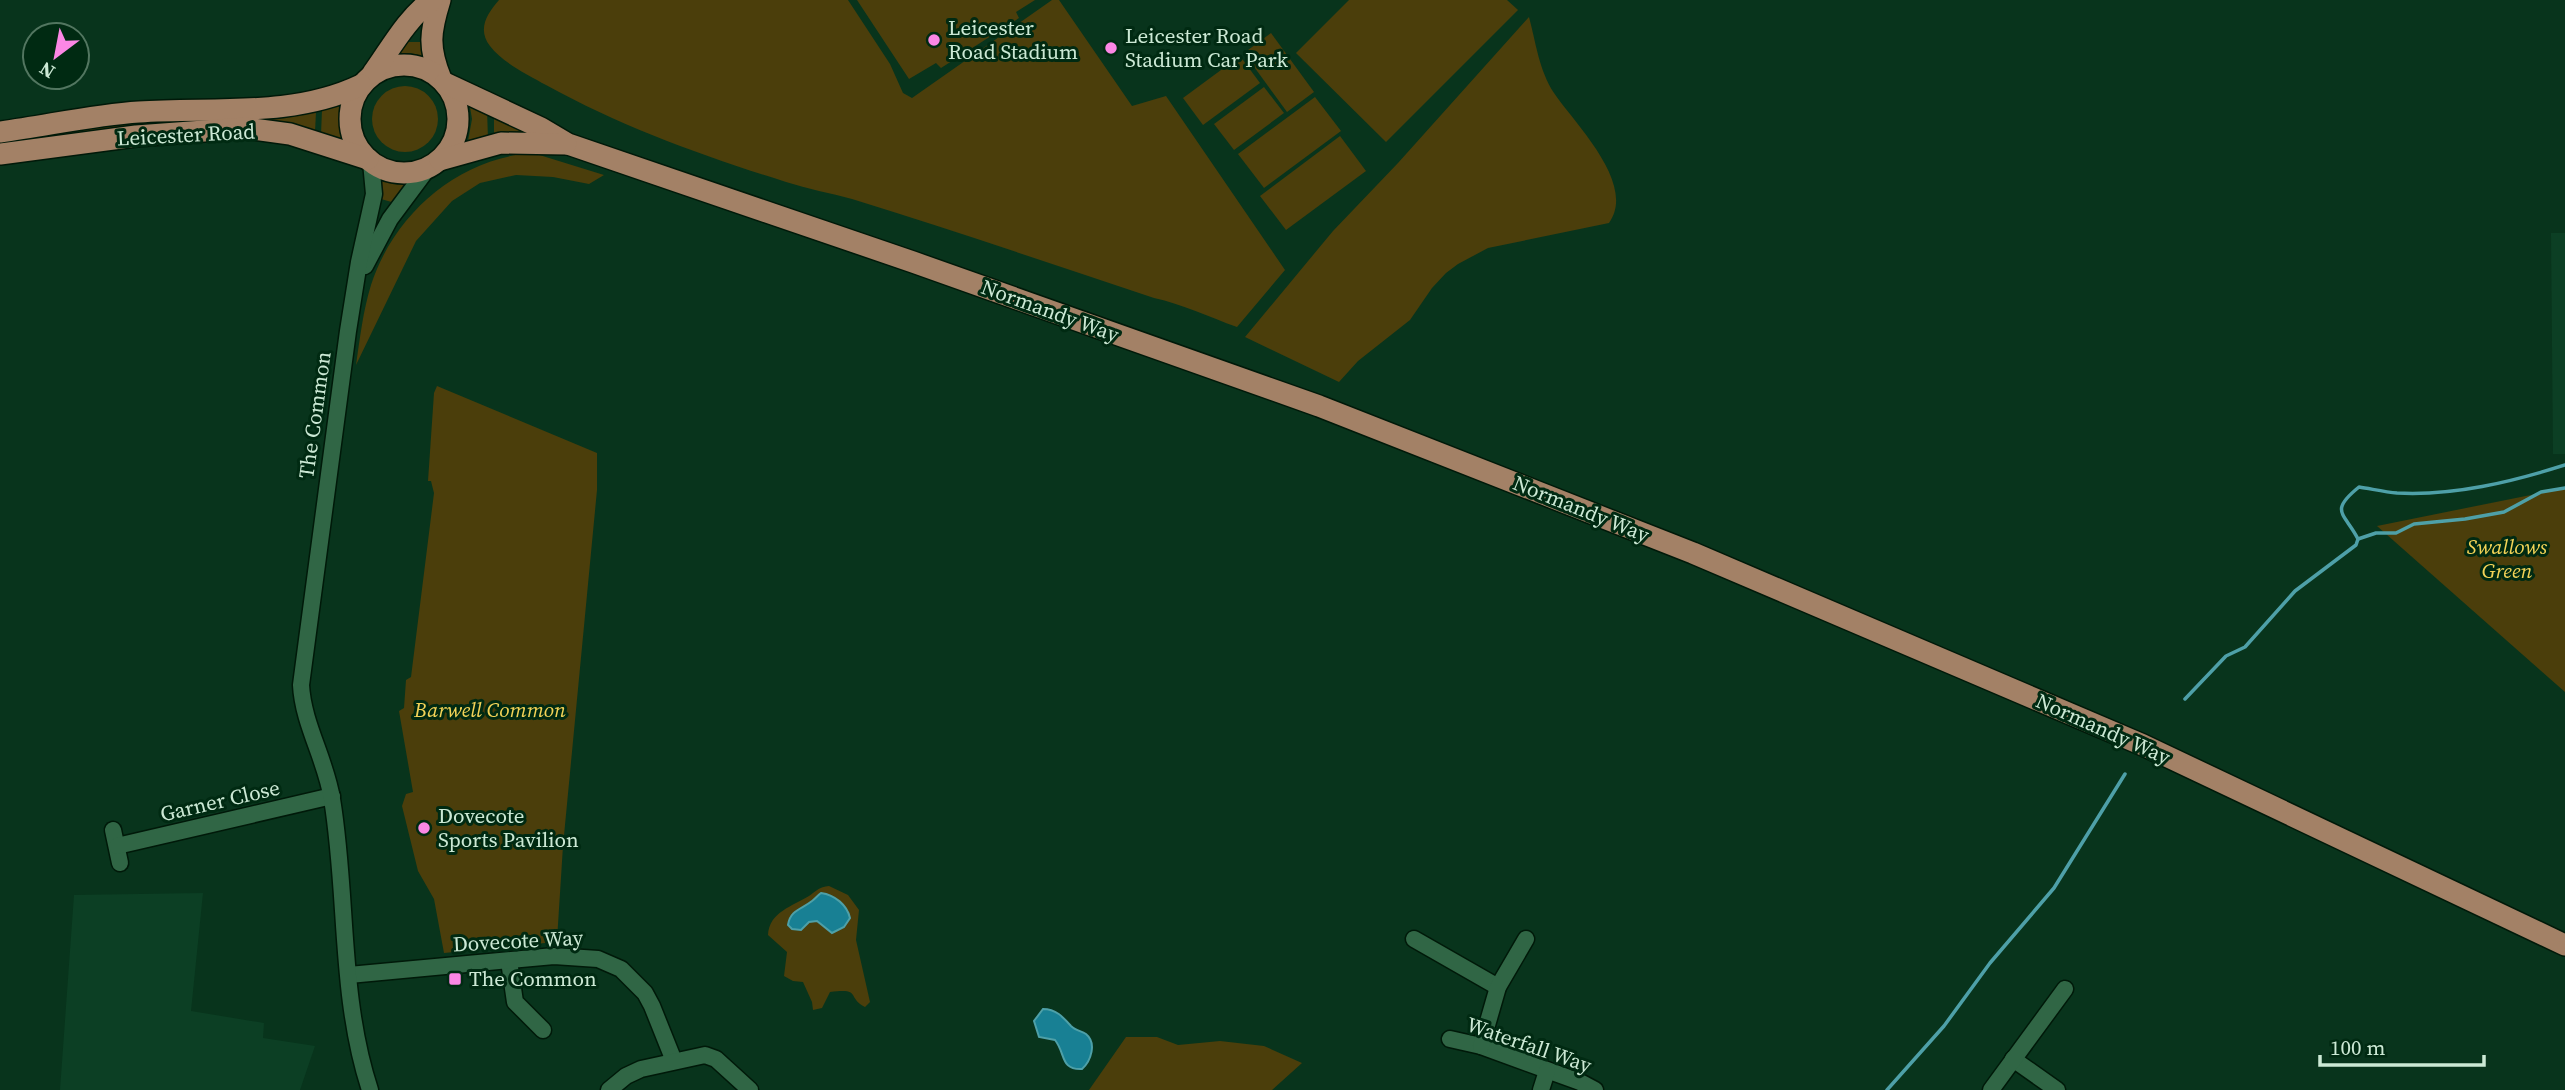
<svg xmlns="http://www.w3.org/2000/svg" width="2565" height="1090" font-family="'Source Serif 4',serif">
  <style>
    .built { fill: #0c3f24 }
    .green { fill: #4b3e0b }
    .water { fill: #188094; stroke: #4ea0a8; stroke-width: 2 }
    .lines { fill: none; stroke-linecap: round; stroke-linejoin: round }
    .stream { stroke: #4ea0a8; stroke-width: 3.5 }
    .minor-casing { stroke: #001909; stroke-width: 19 }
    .major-casing { stroke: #001909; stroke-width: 24 }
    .minor { stroke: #306645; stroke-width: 16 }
    .major { stroke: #a38166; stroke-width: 21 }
    .poi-dot { fill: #fb87e5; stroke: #002a12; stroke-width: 2.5 }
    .labels { text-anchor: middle; stroke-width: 6; stroke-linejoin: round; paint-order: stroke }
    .poi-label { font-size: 21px; fill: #cce9d5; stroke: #002a12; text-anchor: start }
    .street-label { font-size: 21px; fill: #cce9d5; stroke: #002a12 }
    .park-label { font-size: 21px; font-style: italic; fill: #f3d357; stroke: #002a12 }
  </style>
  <rect width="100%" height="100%" fill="#08341c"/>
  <g class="built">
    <path d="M 2551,233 L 2565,233 L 2565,454 L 2553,454 Z"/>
    <path d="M 203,893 L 191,1011 L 264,1023 L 263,1038 L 315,1046 L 300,1090 L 60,1090 L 74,895 Z"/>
  </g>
  <g class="green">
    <path d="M 499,0 L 848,0 L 890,64 L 903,93 L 912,98 L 1052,0 L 1059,0 L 1132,106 L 1166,96 L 1285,270 L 1237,327 C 1209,317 1182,304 1154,298 C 1054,265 953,230 852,199 C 830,193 808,189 786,182 C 703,156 622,127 546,85 C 528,75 503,63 490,46 C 477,29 487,14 499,0 Z"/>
    <path d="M 857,0 L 1035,0 L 1016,12 L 1019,18 L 941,68 L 936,63 L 909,79 Z"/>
    <path d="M 1349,0 L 1507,0 L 1518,10 L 1386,142 L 1296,53 Z"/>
    <path d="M 1529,17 C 1536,43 1539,70 1554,93 C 1575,124 1637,184 1609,223 L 1488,248 L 1458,264 L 1446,273 L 1432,288 L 1410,320 L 1358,361 L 1339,382 L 1245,337 L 1333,231 L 1398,163 Z"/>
    <path d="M 1271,33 L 1314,92 L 1287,112 L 1244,53 Z"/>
    <path d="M 402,42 L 423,42 L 422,56 L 410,53 L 395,54 Z"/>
    <path d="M 1240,56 L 1260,83 L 1203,125 L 1183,98 Z"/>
    <circle cx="405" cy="119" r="33"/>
    <path d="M 1264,87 L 1284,113 L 1234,150 L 1214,124 Z"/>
    <path d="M 1315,97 L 1341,131 L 1264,188 L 1238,154 Z"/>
    <path d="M 469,101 L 487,109 L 488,139 L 468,141 L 472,119 Z"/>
    <path d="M 341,106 L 339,122 L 342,139 L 321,134 L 322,110 Z"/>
    <path d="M 316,112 L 315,132 L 0,146 L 0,139 L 101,123 Z"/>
    <path d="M 494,112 L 540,133 L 494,138 Z"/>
    <path d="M 1340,136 L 1366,171 L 1286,230 L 1260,196 Z"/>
    <path d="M 533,153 L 604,175 L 589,184 L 553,177 L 516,175 L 480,183 L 452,201 L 416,241 L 356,365 C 360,338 363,311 371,285 C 394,214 458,158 533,153 Z"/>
    <path d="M 381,181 L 408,185 L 395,203 L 381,199 Z"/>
    <path d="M 437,386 L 597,453 L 597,490 L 563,846 L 557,940 L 555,942 L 444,953 L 434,899 L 418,871 L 402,806 L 406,794 L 413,792 L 399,711 L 404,708 L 406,680 L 411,677 L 434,493 L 431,481 L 428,481 L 434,393 Z"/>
    <path d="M 2565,488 L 2565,692 L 2377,526 Z"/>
    <path d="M 829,886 L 848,895 L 859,910 L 856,940 L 870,1002 L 865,1007 C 846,997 862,988 830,992 L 822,1008 L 813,1010 L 812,1002 L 803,982 L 793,981 L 784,976 L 787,952 L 768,935 C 769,912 793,906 809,896 C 816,891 819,887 829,886 Z"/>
    <path d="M 1126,1037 L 1157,1037 L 1178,1045 L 1220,1041 L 1264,1046 L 1302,1063 L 1272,1090 L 1089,1090 Z"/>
  </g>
  <g class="water">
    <path d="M 821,893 C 835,895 847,905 850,918 L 844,927 L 832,933 L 817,921 L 809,922 L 801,930 L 792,929 L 788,925 C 790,910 802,909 812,901 C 815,899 818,895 821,893 Z"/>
    <path d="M 1043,1009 C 1056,1009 1063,1017 1071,1026 C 1075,1030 1081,1031 1086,1034 C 1097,1043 1091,1061 1082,1069 C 1060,1070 1066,1054 1055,1040 L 1039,1037 L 1034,1021 Z"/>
  </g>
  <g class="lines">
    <g class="stream">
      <path d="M 2358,539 L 2376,533 L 2396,533 L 2414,524 L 2465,519 L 2504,512 L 2541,492 L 2565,488"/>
      <path d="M 2185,699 L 2226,656 L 2245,647 L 2295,591 L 2356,545 L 2358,539 C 2345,513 2328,512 2359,487 C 2372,489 2385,492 2397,493 C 2454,496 2511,482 2565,465"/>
      <path d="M 1887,1090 L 1944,1026 L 1990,963 L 2054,888 L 2125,774"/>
    </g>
    <g class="minor-casing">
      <g id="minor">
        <path d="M 365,266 L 390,219 L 428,168"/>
        <path d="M 113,830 L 120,863"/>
        <path d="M 117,846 L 332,796"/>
        <path d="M 1414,939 L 1498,987"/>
        <path d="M 509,961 L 515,1002 L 543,1030"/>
        <path d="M 349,975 L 554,956 L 598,959 L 621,969 L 645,993 L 652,1006 L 674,1061"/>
        <path d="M 1450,1039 L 1481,1046 L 1580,1082 L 1595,1090"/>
        <path d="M 1481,1046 L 1498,987 L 1526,939"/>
        <path d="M 2013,1059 L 2057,1090"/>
        <path d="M 370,1090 C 339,996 348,895 332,799 C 326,760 303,724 301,685 L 348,331 L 359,262 L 374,194 L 371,162"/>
        <path d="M 609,1090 L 626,1076 L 641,1069 L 705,1055 L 716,1059 L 750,1090"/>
        <path d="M 1541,1090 L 1547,1071"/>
        <path d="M 1991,1090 L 2065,989"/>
      </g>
    </g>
    <g class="major-casing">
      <g id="major">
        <path d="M 440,0 C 430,32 428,47 441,79"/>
        <circle cx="404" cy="119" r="54"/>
        <path d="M 373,73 C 391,48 407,18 432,0"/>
        <path d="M 445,83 L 541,128 L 568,144 L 913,262 L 1319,406 L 1693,553 L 2143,745 L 2565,945"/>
        <path d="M 0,132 C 46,126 92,115 139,112 C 213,107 292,118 361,85"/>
        <path d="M 0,154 L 136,136 L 245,128 L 290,134 L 368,159"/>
        <path d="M 440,160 L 501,143 L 566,144"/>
      </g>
    </g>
    <use href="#minor" class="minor"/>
    <use href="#major" class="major"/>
  </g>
  <g class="poi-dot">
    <circle cx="934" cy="40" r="7"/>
    <circle cx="1111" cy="48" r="7"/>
    <circle cx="424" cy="828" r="7"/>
    <rect x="448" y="972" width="14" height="14" rx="3.5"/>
  </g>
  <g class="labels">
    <g class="poi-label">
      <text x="948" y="35">Leicester<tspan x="948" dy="24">Road Stadium</tspan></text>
      <text x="1125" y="43">Leicester Road<tspan x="1125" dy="24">Stadium Car Park</tspan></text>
      <text x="438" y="823">Dovecote<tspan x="438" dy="24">Sports Pavilion</tspan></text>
      <text x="469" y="986">The Common</text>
    </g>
    <g class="street-label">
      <text transform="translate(186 135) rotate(-3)" y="7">Leicester Road</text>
      <text transform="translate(1050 311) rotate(20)" y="7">Normandy Way</text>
      <text transform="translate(315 415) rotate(-82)" y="7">The Common</text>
      <text transform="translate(1581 509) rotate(22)" y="7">Normandy Way</text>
      <text transform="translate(2103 729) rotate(24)" y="7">Normandy Way</text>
      <text transform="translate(220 801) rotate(-13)" y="7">Garner Close</text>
      <text transform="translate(518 941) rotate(-3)" y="7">Dovecote Way</text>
      <text transform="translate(1529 1045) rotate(19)" y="7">Waterfall Way</text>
    </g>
    <g class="park-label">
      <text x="2507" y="554">Swallows<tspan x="2507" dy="24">Green</tspan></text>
      <text x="490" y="717">Barwell Common</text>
    </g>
  </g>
  <g transform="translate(56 56) rotate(212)"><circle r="33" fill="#002a12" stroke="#527660" stroke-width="2"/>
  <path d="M0-5L12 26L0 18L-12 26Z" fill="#fb87e5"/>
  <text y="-10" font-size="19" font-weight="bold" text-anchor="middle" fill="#cce9d5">N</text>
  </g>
  <path d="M2320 1055v10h164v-10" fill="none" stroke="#cce9d5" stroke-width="3.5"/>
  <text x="2330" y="1055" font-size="21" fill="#cce9d5" stroke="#002a12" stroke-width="5" paint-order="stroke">100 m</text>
</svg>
